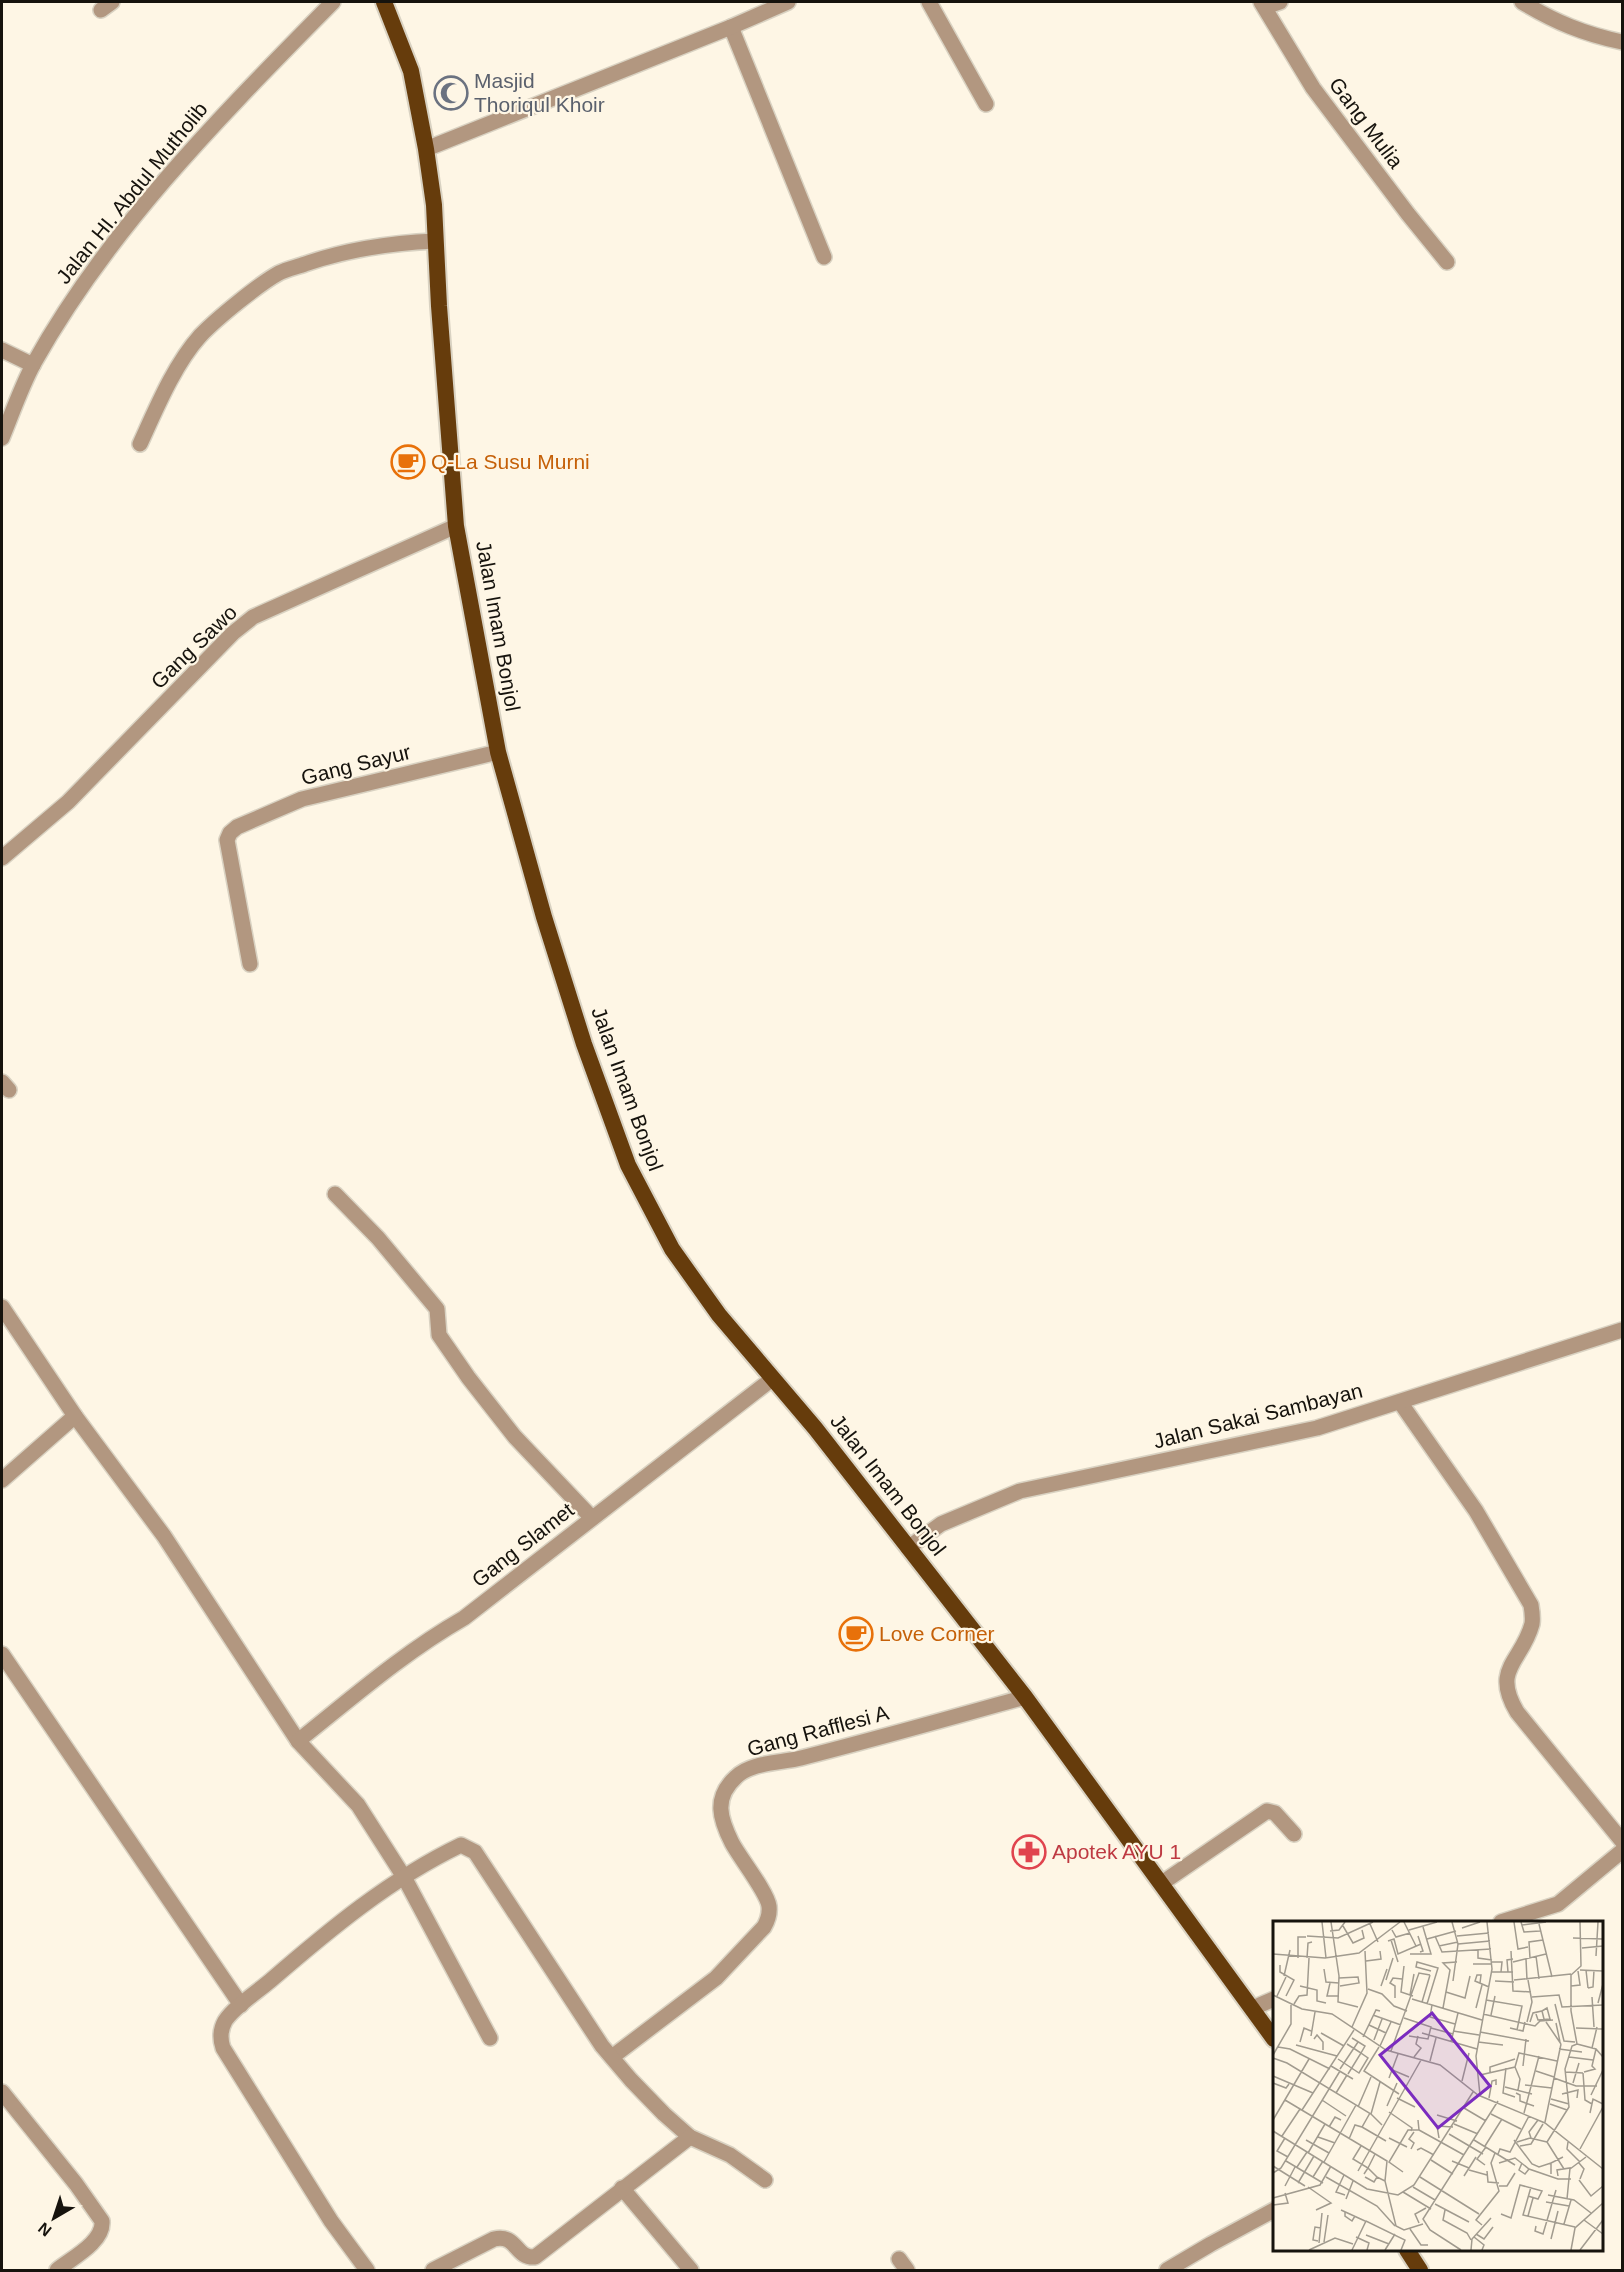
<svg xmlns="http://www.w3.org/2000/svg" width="1624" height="2272" font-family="Helvetica,sans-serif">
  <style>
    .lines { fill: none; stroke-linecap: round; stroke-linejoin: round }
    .minor-casing { stroke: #d9d2c2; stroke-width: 18 }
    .tertiary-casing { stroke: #d9d2c2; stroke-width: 18 }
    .trunk-casing { stroke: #d9d2c2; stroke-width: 20 }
    .minor { stroke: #b29780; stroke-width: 15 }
    .tertiary { stroke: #b29780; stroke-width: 15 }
    .trunk { stroke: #663c0c; stroke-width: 16 }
    .labels { text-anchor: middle; stroke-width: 4.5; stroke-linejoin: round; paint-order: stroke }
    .worship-label { font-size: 21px; fill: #5b616d; stroke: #fef6e5; text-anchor: start }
    .street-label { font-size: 21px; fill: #16130d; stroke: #fef6e5 }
    .food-label { font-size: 21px; fill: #c56008; stroke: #fef6e5; text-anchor: start }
    .health-label { font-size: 21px; fill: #be3a42; stroke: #fef6e5; text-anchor: start }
    .inset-road { fill: none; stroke: #a19b8f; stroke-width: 1.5 }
    .view { fill: #7b2cbf; fill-opacity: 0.15; stroke: #7b2cbf; stroke-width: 3 }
    .inset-edge { fill: none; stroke: #16130d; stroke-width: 3 }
  </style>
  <rect width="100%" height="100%" fill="#fef6e5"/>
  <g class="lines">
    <g class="minor-casing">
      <g id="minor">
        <path d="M 929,2 L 986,104"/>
        <path d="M 1261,2 L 1313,88 L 1408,214 L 1447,262"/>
        <path d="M 1522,2 C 1555,22 1584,34 1622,42"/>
        <path d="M 1265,7 L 1280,2"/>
        <path d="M 101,10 L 112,2"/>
        <path d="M 731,27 L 824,257"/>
        <path d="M 2,350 L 33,365"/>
        <path d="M 140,444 C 156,409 174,365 200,336 C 216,319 259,284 279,273 C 287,269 297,267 305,264 C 348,249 390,243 435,241"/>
        <path d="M 2,858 L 68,802 L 233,633 L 253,617 L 456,526"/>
        <path d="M 250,964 L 227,840 L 230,833 L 237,827 L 302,799 L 498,752"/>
        <path d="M 2,1082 L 9,1090"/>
        <path d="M 335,1194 L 378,1238 L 437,1309 L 439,1335 L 468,1377 L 515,1437 L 592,1518"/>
        <path d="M 2,1307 L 75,1416 L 164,1536 L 298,1741 L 358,1805 L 404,1877 L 490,2038"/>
        <path d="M 1400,1402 L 1476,1511 L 1531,1605 C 1532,1611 1533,1618 1532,1624 C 1522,1662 1491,1668 1517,1712 L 1622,1841"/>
        <path d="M 2,1480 L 75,1416"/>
        <path d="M 908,1548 L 941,1524 L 1020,1491 L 1317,1428 L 1622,1330"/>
        <path d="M 2,1654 L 241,2005"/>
        <path d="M 298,1741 C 352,1698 403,1653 464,1618 L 772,1379"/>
        <path d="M 1162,1883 L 1267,1811 L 1275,1813 L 1294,1834"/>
        <path d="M 1501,1922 L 1558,1904 L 1622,1851"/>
        <path d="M 1253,2008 L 1274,1999"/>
        <path d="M 612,2057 L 716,1978 L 764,1927 C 768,1920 770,1914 769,1906 C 767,1892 740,1858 732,1843 C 720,1819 713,1798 736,1777 C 751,1762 781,1763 801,1758 C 876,1739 950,1718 1025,1697"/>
        <path d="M 2,2092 L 76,2184 L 102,2221 C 104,2242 72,2258 57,2270"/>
        <path d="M 622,2188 L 691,2270"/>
        <path d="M 899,2259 L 907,2270"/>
        <path d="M 367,2270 L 331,2221 L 223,2048 C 220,2039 220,2030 225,2021 C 234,2007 257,1992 270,1981 C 329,1930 390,1879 461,1845 L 475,1852 L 602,2046 L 631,2080 L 664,2114 L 690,2137 L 730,2155 L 765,2180"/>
        <path d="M 433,2270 L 494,2239 C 518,2234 514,2258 535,2257 L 690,2137"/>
        <path d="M 1167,2270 L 1211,2244 L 1274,2210"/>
      </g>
    </g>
    <g class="tertiary-casing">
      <g id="tertiary">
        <path d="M 426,149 L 731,27 L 788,2"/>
        <path d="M 2,438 C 12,414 21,387 34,363 C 111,225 224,113 333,2"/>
      </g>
    </g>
    <g class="trunk-casing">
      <g id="trunk">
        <path d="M 384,2 L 411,71 L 426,149 L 434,205 L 439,306 L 456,526 L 498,752 L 544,917 L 584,1044 L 628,1165 L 672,1249 L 719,1315 L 815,1428 L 1025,1697 L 1274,2039"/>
        <path d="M 1407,2250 L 1420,2270"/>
      </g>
    </g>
    <use href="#minor" class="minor"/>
    <use href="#tertiary" class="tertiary"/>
    <use href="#trunk" class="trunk"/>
  </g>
  <defs>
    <g id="mosque-ring" transform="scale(1.725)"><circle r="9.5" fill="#fef6e5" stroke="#6b7280" stroke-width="1.5"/><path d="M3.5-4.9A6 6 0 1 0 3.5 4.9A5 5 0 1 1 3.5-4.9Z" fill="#6b7280"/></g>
    <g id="cafe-ring" transform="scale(1.725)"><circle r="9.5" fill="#fef6e5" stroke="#e8710a" stroke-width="1.5"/><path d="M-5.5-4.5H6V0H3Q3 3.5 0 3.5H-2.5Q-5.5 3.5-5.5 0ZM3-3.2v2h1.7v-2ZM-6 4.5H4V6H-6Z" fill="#e8710a"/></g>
    <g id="pharmacy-ring" transform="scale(1.725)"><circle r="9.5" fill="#fef6e5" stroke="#e0444e" stroke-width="1.5"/><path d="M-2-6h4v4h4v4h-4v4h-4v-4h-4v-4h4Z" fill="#e0444e"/></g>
  </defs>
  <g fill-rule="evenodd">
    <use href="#mosque-ring" x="451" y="93"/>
    <use href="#cafe-ring" x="408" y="462"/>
    <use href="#cafe-ring" x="856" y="1634"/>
    <use href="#pharmacy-ring" x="1029" y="1852"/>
  </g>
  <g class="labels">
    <g class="worship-label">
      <text x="474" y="88">Masjid<tspan x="474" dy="24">Thoriqul Khoir</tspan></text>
    </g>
    <g class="street-label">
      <text transform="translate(1366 123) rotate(53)" y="7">Gang Mulia</text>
      <text transform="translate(132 193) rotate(-51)" y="7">Jalan HI. Abdul Mutholib</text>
      <text transform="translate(498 626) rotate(80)" y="7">Jalan Imam Bonjol</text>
      <text transform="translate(194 647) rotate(-44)" y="7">Gang Sawo</text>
      <text transform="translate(356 765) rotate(-14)" y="7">Gang Sayur</text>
      <text transform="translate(627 1089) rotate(70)" y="7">Jalan Imam Bonjol</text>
      <text transform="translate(1258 1416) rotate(-14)" y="7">Jalan Sakai Sambayan</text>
      <text transform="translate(888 1485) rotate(52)" y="7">Jalan Imam Bonjol</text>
      <text transform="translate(523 1545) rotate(-38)" y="7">Gang Slamet</text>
      <text transform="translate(818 1731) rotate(-15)" y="7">Gang Rafflesi A</text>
    </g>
    <g class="food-label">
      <text x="431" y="469">Q-La Susu Murni</text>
      <text x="879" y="1641">Love Corner</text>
    </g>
    <g class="health-label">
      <text x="1052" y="1859">Apotek AYU 1</text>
    </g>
  </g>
  <g transform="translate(1273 1921)">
    <rect width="330" height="330" fill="#fef6e5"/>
    <path class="inset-road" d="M 49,1 L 53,37M 58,1 L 66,55 L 65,81 L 85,86M 131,1 L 143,25M 179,1 L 185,23 L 180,60M 241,1 L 245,28 L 255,26M 248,1 L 251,11 L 267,10M 97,3 L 105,21M 266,3 L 279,56M 249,4 L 273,1M 70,5 L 80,22 L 91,17 L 89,9M 189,7 L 207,1M 119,9 L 123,16 L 137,12M 136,9 L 164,1M 57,10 L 66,9 L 72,1M 34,15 L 65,17 L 100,1M 145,15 L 150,30 L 147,31M 162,15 L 169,31 L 218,28M 184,15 L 216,12M 300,17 L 330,18M 154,18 L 183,10M 118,19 L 125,41M 115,20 L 121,18 L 125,33 L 148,23M 185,23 L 217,20M 166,25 L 185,21M 309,27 L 330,25M 205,29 L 205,37 L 219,39M 238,30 L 240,70 L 258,71M 0,33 L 52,37 L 86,32 L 127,1M 137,33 L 158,33 L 150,6M 263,35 L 266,58M 323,35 L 325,1M 25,37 L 25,16 L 33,16M 34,37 L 35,22 L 39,21M 257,37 L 256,21 L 270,19M 253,38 L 254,59M 93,40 L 108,38 L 107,30M 219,41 L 229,41 L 228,51M 240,41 L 273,33M 200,43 L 219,43M 7,44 L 7,51 L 21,59 L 13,75M 131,45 L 128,71 L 140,75M 51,48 L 53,61 L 66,62M 307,49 L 330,50M 313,49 L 315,67M 218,51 L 240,51M 235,51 L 234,39 L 240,38M 11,55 L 17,29M 66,57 L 85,56 L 86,62 L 67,65M 113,59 L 120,37M 241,59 L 298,53M 222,60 L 241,61M 57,62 L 54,75 L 66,75M 207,62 L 208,54 L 204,54 L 202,60 L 216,66M 27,65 L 44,69 L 44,80 L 53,82M 108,65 L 114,48M 298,65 L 307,64 L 305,50M 315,67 L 320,66 L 321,49M 95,68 L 109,73 L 121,85 L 134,90M 173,71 L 192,77 L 197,55M 0,74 L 29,88 L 59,93 L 113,129 L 167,144 L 205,174 L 272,202 L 330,248M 137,74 L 141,53M 4,75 L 13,56M 259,76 L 286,74 L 289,86 L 330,84M 319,76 L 321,106M 122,77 L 122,65 L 117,62 L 120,57 L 129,58M 139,78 L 209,99M 213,79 L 249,85 L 244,109M 149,81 L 157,54M 325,82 L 330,63M 21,83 L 26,75 L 34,74 L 36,37M 154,83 L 165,47 L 144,41 L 143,46 L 158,50M 282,83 L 291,120 L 302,121M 159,84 L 157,96 L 182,103M 170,87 L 177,49 L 170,42 L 184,41M 203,87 L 209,64M 210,93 L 262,105 L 267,100 L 280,99M 263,93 L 265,99 L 277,98 L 274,87 L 269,90M 100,94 L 128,104M 218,94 L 222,75M 131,97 L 158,106 L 155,118 L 136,115M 254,101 L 259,81 L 255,59M 257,101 L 260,92 L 269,90 L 271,98M 273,101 L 288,123M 283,102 L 287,121M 96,104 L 113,112M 79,106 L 94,72 L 92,30M 158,107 L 180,113M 237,107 L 250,110 L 252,101M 303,107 L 330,108M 180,110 L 206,114M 207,111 L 256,120M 48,112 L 71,125M 149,112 L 204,128M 38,115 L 42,91M 90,116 L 103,89 L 107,90M 41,118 L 44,114 L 50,121 L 50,129M 101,119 L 109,98M 27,121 L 31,107 L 38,110M 178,121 L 185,92M 205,121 L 230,124M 74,123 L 88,132 L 75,153M 304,123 L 298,90 L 298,54 L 308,45 L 307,1M 304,123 L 323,128 L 330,136M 23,124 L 64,135M 107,125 L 118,101M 5,126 L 17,128 L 57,148M 106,126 L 91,150 L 126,173M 319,127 L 324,106M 286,128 L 309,131M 118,130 L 146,52 L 157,54M 0,134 L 18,103 L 18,84M 141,136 L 148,127 L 143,123 L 145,115M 296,136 L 320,139M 0,137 L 14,142 L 98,193 L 109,204M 65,138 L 86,152 L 95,137 L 88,132 L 92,125 L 79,117M 157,140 L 163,117M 58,145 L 80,158M 250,145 L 253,118M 242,146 L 247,158 L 245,169M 233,147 L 230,172 L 242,176M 67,148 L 85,121M 117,148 L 136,156M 263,150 L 281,156M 217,151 L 217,146 L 242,138M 292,151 L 310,152M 311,151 L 322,148 L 319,145 L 323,128M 310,152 L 312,179 L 319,183M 207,154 L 242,146 L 246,132 L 284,140M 0,155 L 40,172M 116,157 L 125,133M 281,157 L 303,165 L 324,165M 189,160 L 196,132M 0,162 L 13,167 L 16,163M 300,162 L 306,142M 252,164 L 279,167M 232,166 L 259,173M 63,172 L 74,154M 243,172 L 247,174 L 247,180 L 261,185M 289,173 L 305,169 L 304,177M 207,174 L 203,135 L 219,48 L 214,1M 318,174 L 330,149M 124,177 L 142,186M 216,177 L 219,160 L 223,159 L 223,164M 278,178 L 296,183M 12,179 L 114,240 L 112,260 L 123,305 L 131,309 L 150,303M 49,179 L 73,195M 277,183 L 294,189M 114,185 L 124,162M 85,186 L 98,156M 191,187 L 213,200M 29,189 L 81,109M 116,191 L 139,207 L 138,210M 251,192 L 266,135M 317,192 L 320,178 L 330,183M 98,193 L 107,161M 218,193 L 248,208M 164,194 L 184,200M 0,199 L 36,138M 272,201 L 288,123M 181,203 L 205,213M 56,206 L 62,196 L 68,199M 89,206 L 113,220M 146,209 L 191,234M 0,210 L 94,268 L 125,274 L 141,264 L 200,171M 176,213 L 210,233M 9,215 L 27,188M 45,216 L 62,222M 12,217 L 4,230 L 15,236M 116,217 L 134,226M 166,217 L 164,205 L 180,206M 258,217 L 256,211 L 265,199M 76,218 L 82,204 L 89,206 L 97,192M 33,219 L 56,232M 201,219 L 242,244M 241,219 L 259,243 L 266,246 L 278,242M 244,221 L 257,217 L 274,221M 274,221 L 296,186 L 292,148 L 299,125 L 304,123M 274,221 L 291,248M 295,221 L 294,228 L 307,241M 88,225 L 80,238 L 95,247 L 91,253M 212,225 L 229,198M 247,225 L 258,223 L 270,203M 138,228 L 141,222 L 136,218 L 141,211M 307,228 L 330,186M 144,229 L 148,227 L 161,234M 35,232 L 52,203M 102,233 L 95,247 L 104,256M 225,233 L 227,228 L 237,231 L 256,195M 158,239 L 180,253M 13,240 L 50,262M 179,240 L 196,247M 51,241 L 83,184M 226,242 L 242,237 L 256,248 L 285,258 L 298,258M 249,242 L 246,249 L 252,253 L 256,248M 306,242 L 311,248 L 307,258M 212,244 L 204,238 L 213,226M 0,245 L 32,265M 24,246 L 34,231M 297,248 L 313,236M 196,249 L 214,254M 85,250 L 148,139M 214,250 L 215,261 L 226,262M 130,251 L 116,241 L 135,209 L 146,209 L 145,199M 0,252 L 8,247 L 67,150M 278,253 L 278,242 L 290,236M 71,254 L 63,271 L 72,274M 191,255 L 203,236M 285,255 L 284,249 L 297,247 L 294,278M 40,256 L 50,240M 53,256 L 104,285 L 122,305M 92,256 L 101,261 L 104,256 L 112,260M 147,256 L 206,293M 306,259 L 318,275 L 330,265M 25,262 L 41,235M 12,265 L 22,246M 226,265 L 234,265 L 242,252M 35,266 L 58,282 L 43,289M 140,266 L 162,279M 258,266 L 250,294 L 302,306M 130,271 L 158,288M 275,274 L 301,279 L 318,292M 0,277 L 47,264 L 58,245M 73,278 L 80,260M 273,281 L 296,285M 162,283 L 196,301M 0,284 L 15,282 L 12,272M 68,289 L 92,300M 172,289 L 170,299 L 194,312 L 198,319M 72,291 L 72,295 L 79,300 L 82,295M 228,293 L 238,297 L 247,264 L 269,270 L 265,278 L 255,275M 255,295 L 260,277M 311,299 L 330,313M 146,302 L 142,293 L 153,287M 291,303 L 298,279M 209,304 L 203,299 L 226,270 L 218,242 L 222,232M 263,305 L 262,310 L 270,313 L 283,269M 137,308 L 148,324 L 155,324M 203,313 L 211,318 L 220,306M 93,314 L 116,323M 83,316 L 96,322 L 94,329M 201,316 L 211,324 L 209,329M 278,318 L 285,290M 45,320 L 40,319 L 41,312 L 42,306 L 48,307M 51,321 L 55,294M 46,322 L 49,292M 36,329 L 62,317 L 80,323M 79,329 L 93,300 L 132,319 L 128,329M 112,329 L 122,313M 188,329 L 157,309 L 150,298 L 225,180M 198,329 L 199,318 L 218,297M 298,329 L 302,307 L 330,282M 307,329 L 330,299"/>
    <path class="view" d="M 159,92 L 217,165 L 165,207 L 107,134 Z"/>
    <rect width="330" height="330" class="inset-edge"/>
  </g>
  <rect width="1624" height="2272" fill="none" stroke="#16130d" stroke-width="6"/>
  <g transform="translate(54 2218) rotate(219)" stroke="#fef6e5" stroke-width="4.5" paint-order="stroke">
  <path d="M0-4.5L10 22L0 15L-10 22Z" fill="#16130d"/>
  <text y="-9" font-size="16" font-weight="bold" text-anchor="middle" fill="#16130d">N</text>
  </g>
</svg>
